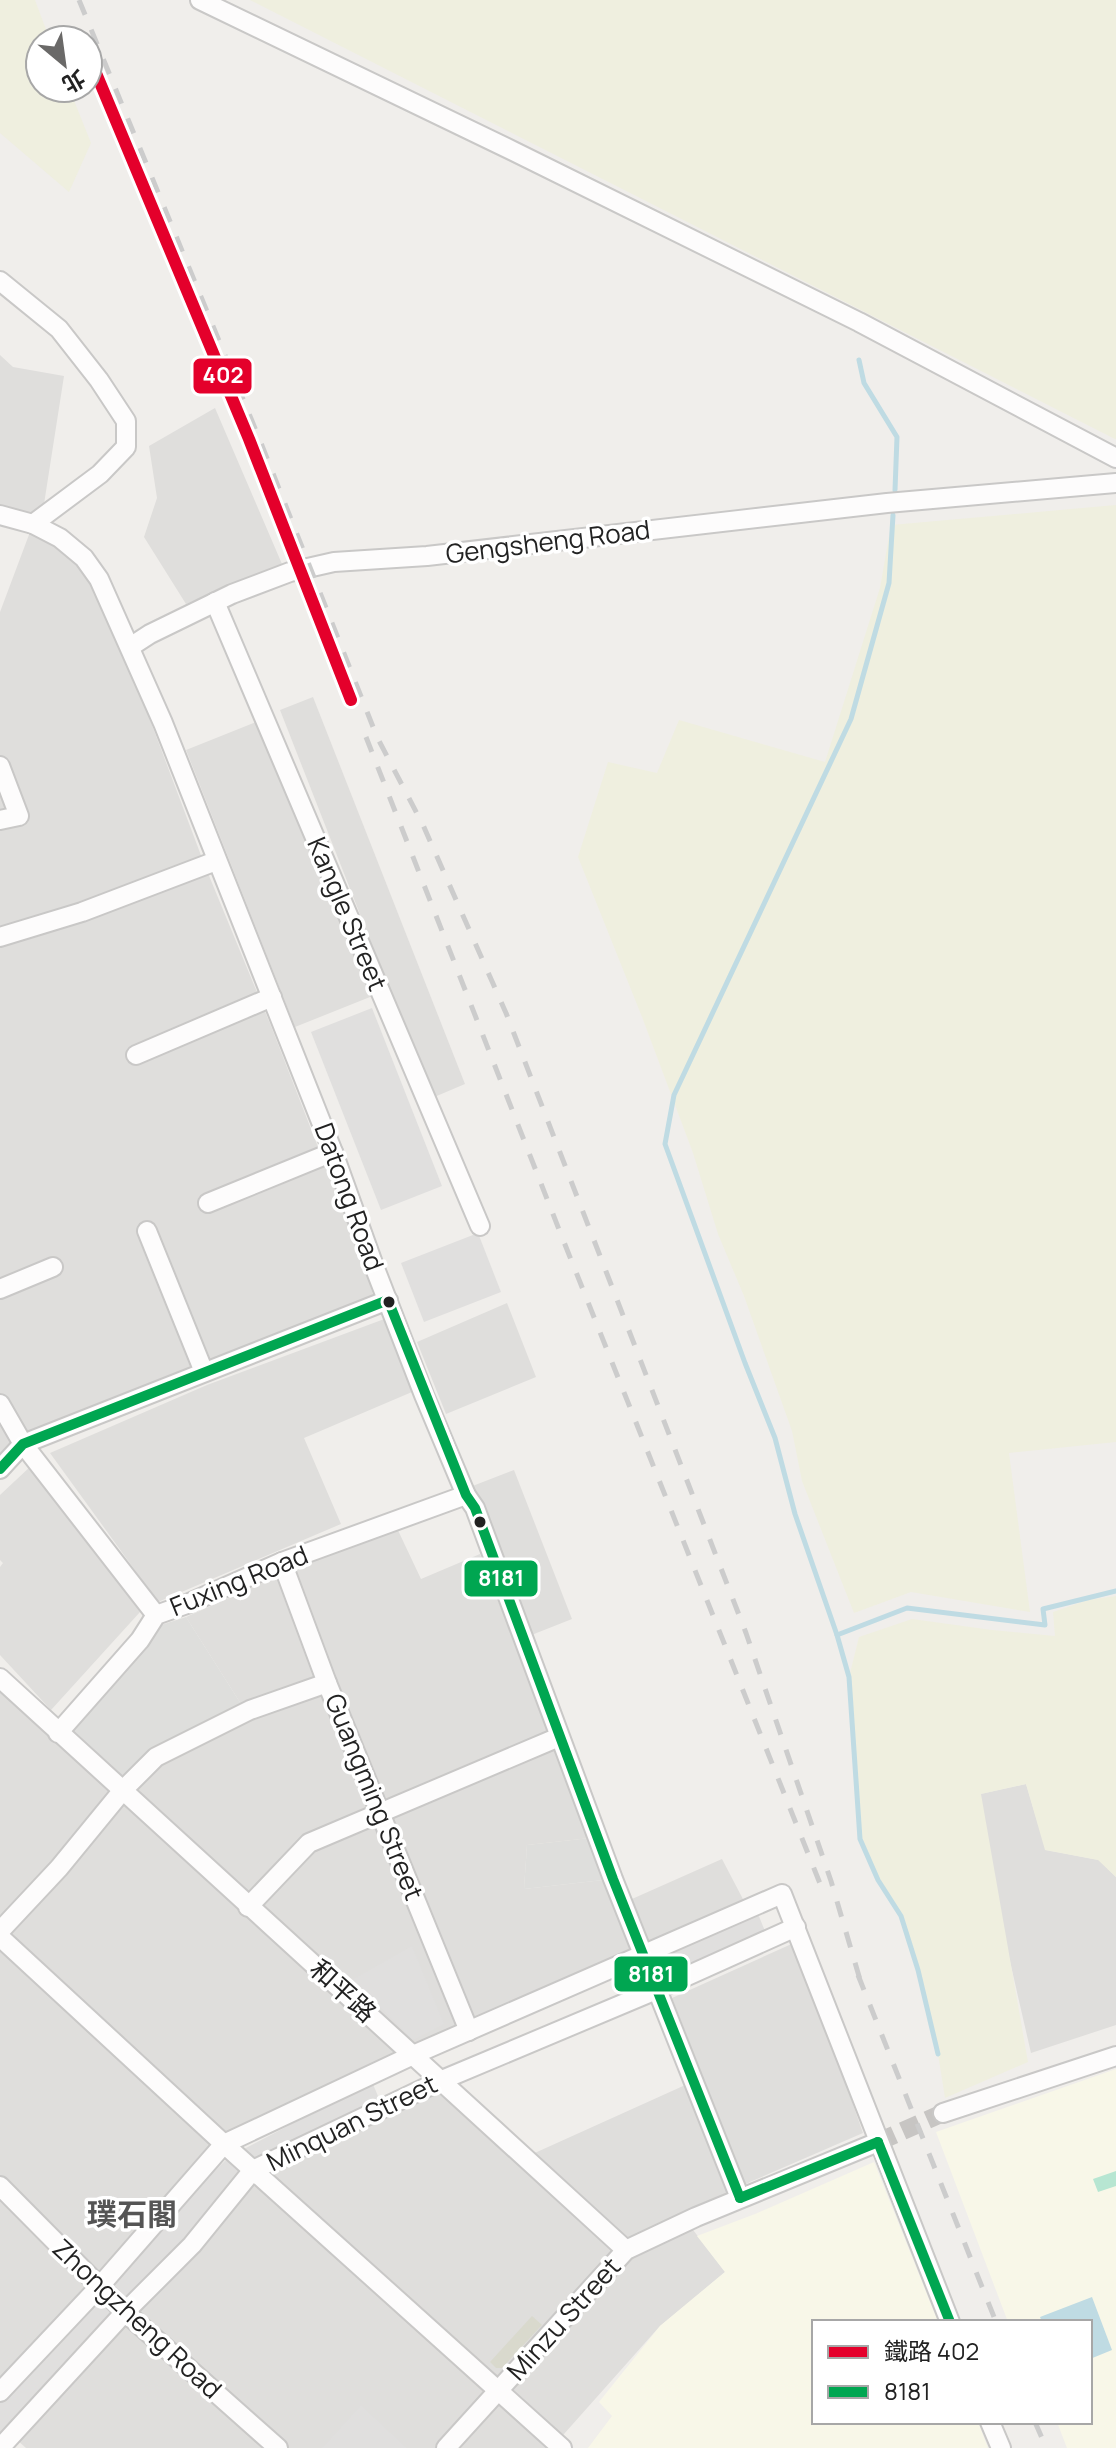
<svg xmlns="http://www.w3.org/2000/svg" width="1116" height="2448" font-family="Manrope,'Noto Sans TC',sans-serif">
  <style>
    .residential { fill: #dfdedc }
    .education { fill: #f8f7e8 }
    .religious { fill: #dededc }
    .construction { fill: #d9d9cd }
    .farmland { fill: #efefdf }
    .pitch { fill: #b7e6d2 }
    .parking { fill: #e0dfde }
    .water { fill: #bfdbe3 }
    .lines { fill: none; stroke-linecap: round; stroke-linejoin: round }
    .stream { stroke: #bfdbe3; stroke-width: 5 }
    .minor-tunnel { stroke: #c7c5c3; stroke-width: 18; stroke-dasharray: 18 9; stroke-linecap: butt }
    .minor-casing { stroke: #c9c8c7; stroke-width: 22 }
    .minor { stroke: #fdfcfc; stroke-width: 18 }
    .rail { stroke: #ccc; stroke-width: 5; stroke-dasharray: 16 16; stroke-linecap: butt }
    .bus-1-casing { stroke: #fff; stroke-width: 16 }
    .bus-1 { stroke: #00a651; stroke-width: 10 }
    .rail-1-casing { stroke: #fff; stroke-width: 18 }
    .rail-1 { stroke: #e4002b; stroke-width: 12 }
    .bus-dot { fill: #222; stroke: #fff; stroke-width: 3 }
    .labels { text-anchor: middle; stroke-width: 7; stroke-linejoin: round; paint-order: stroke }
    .street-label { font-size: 26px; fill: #222; stroke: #fff }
    .quarter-label { font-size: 30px; font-weight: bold; fill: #555; stroke: #fff }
    .line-badge { stroke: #fff; stroke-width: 3 }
    .badge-label { font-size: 22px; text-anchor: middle; font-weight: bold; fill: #fff }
  </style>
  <rect width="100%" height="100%" fill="#f0eeeb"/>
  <g class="residential">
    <path d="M 0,355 L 13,367 L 64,376 L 39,536 L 56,545 L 79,564 L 94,583 L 120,640 L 205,866 L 271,1026 L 365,1268 L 375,1301 L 186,1369 L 28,1445 L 0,1473 L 0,612 L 30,532 L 0,523 Z"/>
    <path d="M 215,408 L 282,564 L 186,604 L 144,537 L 157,498 L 149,446 Z"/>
    <path d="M 313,697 L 465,1084 L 432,1098 L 280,710 Z"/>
    <path d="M 266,718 L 375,995 L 295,1027 L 186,750 Z"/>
    <path d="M 507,1303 L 536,1377 L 446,1414 L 417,1342 Z"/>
    <path d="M 387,1318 L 419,1389 L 304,1438 L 341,1524 L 158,1602 L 50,1453 L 207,1385 Z"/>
    <path d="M 31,1466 L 140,1612 L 51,1710 L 0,1655 L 0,1567 L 3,1563 L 0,1560 L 0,1495 Z"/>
    <path d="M 514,1470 L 572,1619 L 529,1636 L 470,1487 Z"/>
    <path d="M 395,1524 L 421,1579 L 480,1554 L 590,1838 L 527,1845 L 524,1889 L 603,1880 L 614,1907 L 722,1859 L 745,1903 L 416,2044 L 229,2145 L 91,2280 L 35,2355 L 0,2377 L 0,1687 L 118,1793 L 241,1704 L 186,1617 Z"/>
    <path d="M 1026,1784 L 1046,1850 L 1099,1860 L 1116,1877 L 1116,2025 L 1031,2053 L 1003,1931 L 980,1794 Z"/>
    <path d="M 796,1942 L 863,2133 L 750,2182 L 684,2218 L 725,2272 L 660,2326 L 556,2443 L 560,2448 L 26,2448 L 17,2440 L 200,2235 L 261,2176 L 437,2088 L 517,2161 L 703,2077 L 672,1998 Z"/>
  </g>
  <g class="education">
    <path d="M 1116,2069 L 1116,2448 L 1067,2448 L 1057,2422 L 1090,2422 L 1090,2322 L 1008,2322 L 936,2132 Z"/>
    <path d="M 874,2162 L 938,2322 L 814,2322 L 814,2422 L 978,2422 L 988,2448 L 588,2448 L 612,2416 L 599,2402 L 660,2326 L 725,2272 L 697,2236 L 755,2214 Z"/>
  </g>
  <g class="religious">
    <path d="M 186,1617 L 241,1704 L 129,1783 L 67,1732 L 143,1642 L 161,1625 Z"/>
    <path d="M 590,1838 L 603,1880 L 524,1889 L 527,1845 Z"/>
  </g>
  <path class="construction" d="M 532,2316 L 542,2325 L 502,2368 L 496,2368 L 490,2362 Z"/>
  <g class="farmland">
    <path d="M 0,0 L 35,0 L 50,40 L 40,40 L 40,88 L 69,88 L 91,143 L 69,192 L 0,133 Z"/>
    <path d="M 250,0 L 1116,0 L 1116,439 L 1115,439 Z"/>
    <path d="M 1116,505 L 1116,1442 L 1009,1453 L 1030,1612 L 911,1592 L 854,1613 L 802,1481 L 792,1431 L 744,1296 L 718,1234 L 693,1153 L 642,1017 L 578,857 L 608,762 L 657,773 L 679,720 L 825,762 L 880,588 L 891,525 Z"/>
    <path d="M 1116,1596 L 1116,1877 L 1098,1860 L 1045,1850 L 1026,1784 L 981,1794 L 1028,2062 L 945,2098 L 938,2054 L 918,1970 L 901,1917 L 878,1880 L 860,1839 L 849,1677 L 859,1637 L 912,1619 L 992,1630 L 1055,1636 L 1053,1612 L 1088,1600 Z"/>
  </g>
  <path class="pitch" d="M 1116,2171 L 1116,2186 L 1098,2192 L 1093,2179 Z"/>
  <g class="parking">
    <path d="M 372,1008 L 442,1186 L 381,1210 L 311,1032 Z"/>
    <path d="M 478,1233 L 501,1292 L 424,1322 L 401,1263 Z"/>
    <path d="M 758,1914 L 767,1936 L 665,1979 L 656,1956 Z"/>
    <path d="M 412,1946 L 444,2024 L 413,2040 L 352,1980 Z"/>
    <path d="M 372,2082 L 381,2103 L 262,2164 L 242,2150 Z"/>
    <path d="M 230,2156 L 252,2174 L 124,2306 L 101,2282 Z"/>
    <path d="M 92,2290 L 118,2314 L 0,2435 L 0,2381 Z"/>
    <path d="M 361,2405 L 407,2448 L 322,2448 Z"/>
  </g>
  <path class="water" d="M 1092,2297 L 1112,2350 L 1090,2359 L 1090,2322 L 1042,2322 L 1040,2317 Z"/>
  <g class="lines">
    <g class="stream">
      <path d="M 859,360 L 864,383 L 897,437 L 895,490"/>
      <path d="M 837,1635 L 795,1514 L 775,1438 L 745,1363 L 665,1144 L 674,1095 L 851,719 L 889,583 L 893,515"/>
      <path d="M 938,2054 L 918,1970 L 901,1916 L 878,1880 L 860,1839 L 849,1677 L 837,1635 L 907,1608 L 1045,1625 L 1043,1609 L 1116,1591"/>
    </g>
    <path class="minor-tunnel" d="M 878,2142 L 943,2113"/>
    <g class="minor-casing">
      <g id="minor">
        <path d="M 200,0 L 513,151 L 859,322 L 1116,458"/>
        <path d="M 0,281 L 59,329 L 99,380 L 126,421 L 126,447 L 100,474 L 33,524"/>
        <path d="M 0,515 L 33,524 L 60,538 L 84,558 L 99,579 L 163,723 L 333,1152 L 374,1266 L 424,1395 L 466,1495 L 475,1508 L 613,1879 L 740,2198"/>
        <path d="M 215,602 L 480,1226"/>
        <path d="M 130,647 L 150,634 L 232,594 L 290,572 L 334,562 L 427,556 L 887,503 L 1116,483"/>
        <path d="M 0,766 L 19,816 L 0,820"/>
        <path d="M 0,937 L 82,912 L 216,861"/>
        <path d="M 136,1055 L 272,997"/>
        <path d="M 208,1203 L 333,1152"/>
        <path d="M 147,1231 L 204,1372"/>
        <path d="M 0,1289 L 53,1267"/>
        <path d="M 0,1404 L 23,1444 L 156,1615"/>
        <path d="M 0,1469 L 23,1444 L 388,1300"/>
        <path d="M 282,1562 L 327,1683 L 469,2031"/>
        <path d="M 0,1678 L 626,2250"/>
        <path d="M 58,1733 L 140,1640 L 156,1615 L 187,1604 L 282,1562 L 466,1495"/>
        <path d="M 248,1907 L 309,1843 L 559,1737"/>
        <path d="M 0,1931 L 59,1868 L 123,1790 L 156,1757 L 250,1710 L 327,1683"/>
        <path d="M 0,1937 L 224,2144 L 562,2448"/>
        <path d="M 943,2113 L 1116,2056"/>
        <path d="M 0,2186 L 125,2312 L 278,2448"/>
        <path d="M 0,2392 L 99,2287 L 224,2144 L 413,2055 L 782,1894 L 950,2322"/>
        <path d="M 990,2422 L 1001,2448"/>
        <path d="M 0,2448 L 125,2312 L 192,2245 L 253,2170 L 442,2080 L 656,1990 L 796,1927"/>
        <path d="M 446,2448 L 626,2250 L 696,2217 L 878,2142"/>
      </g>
    </g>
    <use href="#minor" class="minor"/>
    <g class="rail">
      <path d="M 79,0 L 259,438 L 377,737 L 423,825 L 506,1013 L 746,1633 L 831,1881 L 861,1983"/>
      <path d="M 366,737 L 560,1232 L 821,1886"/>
      <path d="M 858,1975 L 996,2322"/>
      <path d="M 1035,2422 L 1042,2438"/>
    </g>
    <g class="bus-1-casing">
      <g id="bus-1">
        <path d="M 388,1300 L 466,1495 L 475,1508 L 613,1879 L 740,2198"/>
        <path d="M 0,1469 L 23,1444 L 388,1300"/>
        <path d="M 878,2142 L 950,2322"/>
        <path d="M 740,2198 L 878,2142"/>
      </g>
    </g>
    <use href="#bus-1" class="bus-1"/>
    <g class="rail-1-casing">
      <path id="rail-1" d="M 88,54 L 249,439 L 351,700"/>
    </g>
    <use href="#rail-1" class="rail-1"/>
  </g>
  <g class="bus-dot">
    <circle cx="389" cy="1302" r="7"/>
    <circle cx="480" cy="1522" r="7"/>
  </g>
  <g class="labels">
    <g class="street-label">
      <text transform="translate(548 542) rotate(-7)" y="9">Gengsheng Road</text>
      <text transform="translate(347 914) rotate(67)" y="9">Kangle Street</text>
      <text transform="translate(349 1197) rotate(70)" y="9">Datong Road</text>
      <text transform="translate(239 1581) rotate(-22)" y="9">Fuxing Road</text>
      <text transform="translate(374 1797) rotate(68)" y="9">Guangming Street</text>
      <text transform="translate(343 1991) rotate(42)" y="9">和平路</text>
      <text transform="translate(352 2123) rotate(-26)" y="9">Minquan Street</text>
      <text transform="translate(137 2319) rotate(43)" y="9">Zhongzheng Road</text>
      <text transform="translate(564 2319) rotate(-48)" y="9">Minzu Street</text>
    </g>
    <g class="quarter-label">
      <text x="132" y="2225">璞石閣</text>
    </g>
  </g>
  <g class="line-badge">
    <rect x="192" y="357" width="61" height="38" rx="8" fill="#e4002b"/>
    <rect x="463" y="1559" width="76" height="39" rx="8" fill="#00a651"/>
    <rect x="613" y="1955" width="76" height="38" rx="8" fill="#00a651"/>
  </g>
  <g class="badge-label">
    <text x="223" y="383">402</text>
    <text x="501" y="1586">8181</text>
    <text x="651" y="1982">8181</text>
  </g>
  <rect x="812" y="2320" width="280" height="104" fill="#ffffff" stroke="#a7a7a7" stroke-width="2"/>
  <rect x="828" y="2346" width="40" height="12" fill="#e4002b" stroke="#a7a7a7" stroke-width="2"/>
  <text x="884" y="2360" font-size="24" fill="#222222">鐵路 402</text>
  <rect x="828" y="2386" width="40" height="12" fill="#00a651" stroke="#a7a7a7" stroke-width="2"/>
  <text x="884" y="2400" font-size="24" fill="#222222">8181</text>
  <g transform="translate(64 64) rotate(151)"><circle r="38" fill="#ffffff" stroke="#a7a7a7" stroke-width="2"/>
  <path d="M0-6L14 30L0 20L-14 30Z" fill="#6a6968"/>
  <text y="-12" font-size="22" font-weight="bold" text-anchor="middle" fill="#222222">北</text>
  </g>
</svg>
